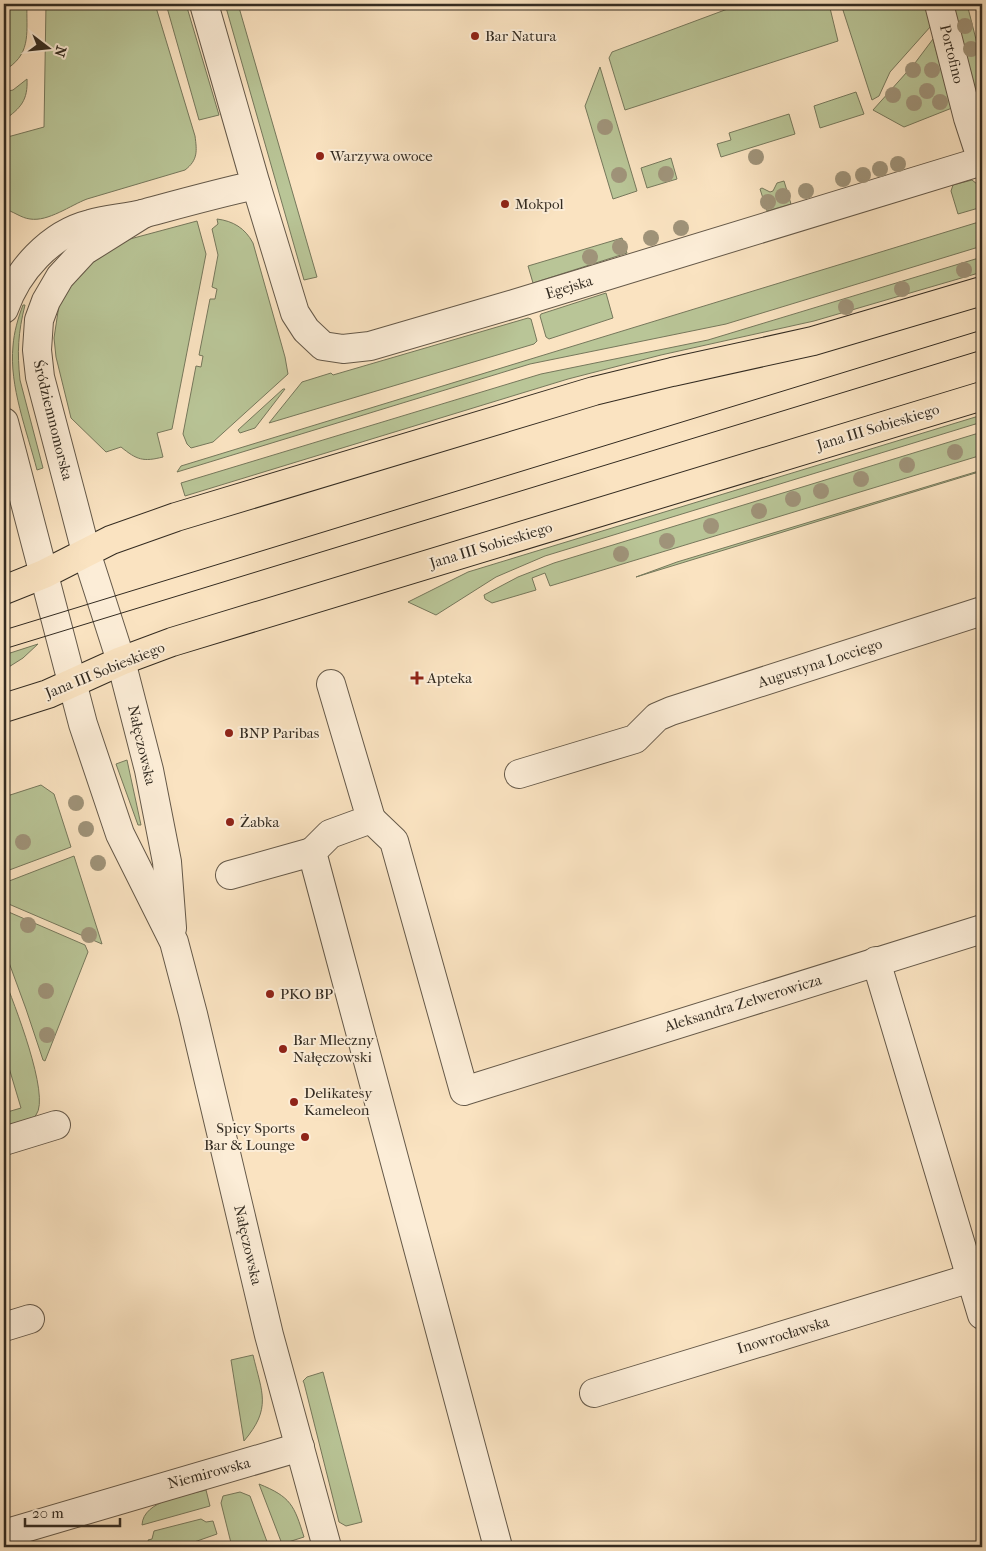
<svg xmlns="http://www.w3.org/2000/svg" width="986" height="1551" font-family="'IM FELL French Canon',serif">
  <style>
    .green { fill: #b9c597; stroke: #76785c }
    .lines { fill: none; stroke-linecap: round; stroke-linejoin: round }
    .minor-casing { stroke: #655949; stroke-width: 30 }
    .major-casing { stroke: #332b21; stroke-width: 30 }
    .minor { stroke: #fcedd7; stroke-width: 28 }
    .major { stroke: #fae3c1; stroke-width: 28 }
    .tram { stroke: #332b21; stroke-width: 1 }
    .tree { fill: #9f9379 }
    .poi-dot { fill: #8f2418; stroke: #fcedd7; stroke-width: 2 }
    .labels { text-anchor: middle; stroke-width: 4; stroke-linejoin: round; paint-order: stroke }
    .poi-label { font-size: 15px; fill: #332b21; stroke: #fcedd7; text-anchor: start }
    .street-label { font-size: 15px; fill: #332b21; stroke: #fcedd7 }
  </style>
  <rect width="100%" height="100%" fill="#fae3c1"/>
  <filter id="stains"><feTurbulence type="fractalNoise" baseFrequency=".004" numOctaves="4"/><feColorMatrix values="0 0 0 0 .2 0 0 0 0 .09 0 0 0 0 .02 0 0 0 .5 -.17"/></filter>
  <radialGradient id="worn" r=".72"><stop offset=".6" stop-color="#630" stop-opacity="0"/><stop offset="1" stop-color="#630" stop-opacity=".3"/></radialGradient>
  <g class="green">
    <path d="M 4,4 L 27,4 C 26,30 32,52 8,68 L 6,76 L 4,76 Z"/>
    <path d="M 46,4 L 155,4 L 195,136 C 197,151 198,160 185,170 L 87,199 C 71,205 48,222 30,219 C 21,218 13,211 4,209 L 4,138 L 44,127 Z"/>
    <path d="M 166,4 L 186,4 L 219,115 L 199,120 Z"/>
    <path d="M 225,4 L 238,4 L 317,277 L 304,280 Z"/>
    <path d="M 741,4 L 829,4 L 838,41 L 625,110 L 609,58 L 612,52 Z"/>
    <path d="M 841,4 L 927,4 L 931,26 L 890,72 L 879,96 L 872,100 Z"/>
    <path d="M 967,4 L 982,63 L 982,100 L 977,102 L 953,9 Z"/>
    <path d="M 933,39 L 952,108 L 904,127 L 873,110 L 915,63 Z"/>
    <path d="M 600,67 L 637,191 L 613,199 L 585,106 Z"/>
    <path d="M 27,79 C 28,100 21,108 4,120 L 4,92 L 13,90 Z"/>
    <path d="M 856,92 L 864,114 L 820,128 L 814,106 Z"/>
    <path d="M 789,114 L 795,134 L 721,157 L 717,144 L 731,140 L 729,133 Z"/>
    <path d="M 671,158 L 677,179 L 647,188 L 641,168 Z"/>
    <path d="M 972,180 L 982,188 L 982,207 L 958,214 L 951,191 L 953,185 Z"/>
    <path d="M 784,181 L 791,204 L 767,211 L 760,189 L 762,188 L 770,192 L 773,191 L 777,183 Z"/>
    <path d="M 217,219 C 233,221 245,228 253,243 L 285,357 L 288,374 L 213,442 L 191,448 L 187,444 L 183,434 L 196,366 L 201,367 L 203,356 L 199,355 L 210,299 L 215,299 L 217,289 L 212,287 L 218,255 L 212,229 L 218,224 Z"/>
    <path d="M 197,221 L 206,254 L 172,429 L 157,433 L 163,457 C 143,462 137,460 121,447 L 106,452 L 71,418 L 56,357 L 54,338 L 59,305 L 77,274 L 97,256 L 130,239 Z"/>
    <path d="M 982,221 L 982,246 L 726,324 L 530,364 L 177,472 L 181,466 Z"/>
    <path d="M 622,238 L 627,253 L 533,283 L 528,266 Z"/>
    <path d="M 982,257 L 982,272 L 814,321 L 661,355 L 568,379 L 185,496 L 181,483 L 541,374 L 708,340 Z"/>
    <path d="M 606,293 L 613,318 L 549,339 L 546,337 L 540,316 L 541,314 Z"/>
    <path d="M 23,305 L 25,305 C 18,333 17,352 20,380 L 43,468 L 37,470 C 27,431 9,386 13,346 C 14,332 18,318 23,305 Z"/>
    <path d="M 528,318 L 531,319 L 537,341 L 534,344 L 269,423 L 302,382 L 331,373 L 333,375 Z"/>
    <path d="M 283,389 L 285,389 L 255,428 L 240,433 L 238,430 Z"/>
    <path d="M 982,415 L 982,422 L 545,556 L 496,577 L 436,615 L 408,602 L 468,572 Z"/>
    <path d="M 982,432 L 982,455 L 550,586 L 545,573 L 532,578 L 536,590 L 492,603 L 485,599 L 484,595 L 518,577 L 554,563 Z"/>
    <path d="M 982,470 L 982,471 L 636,577 L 677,562 Z"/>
    <path d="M 38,644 L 23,658 L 4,670 L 4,655 Z"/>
    <path d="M 127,760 L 141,825 L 138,825 L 116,764 Z"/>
    <path d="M 41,785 L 54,794 L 71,847 L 4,872 L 4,797 Z"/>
    <path d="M 74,856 L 102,944 L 4,902 L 4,883 Z"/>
    <path d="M 4,910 L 85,945 L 88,952 L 45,1061 L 43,1060 L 26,1009 L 4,949 Z"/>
    <path d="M 4,978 C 13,1001 51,1096 36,1115 C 30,1123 13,1126 4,1129 L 4,1113 L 21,1108 L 4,1051 Z"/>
    <path d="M 253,1355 C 262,1393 272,1408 244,1441 L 231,1360 Z"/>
    <path d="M 323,1372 L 362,1522 L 346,1526 L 339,1522 L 304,1383 L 303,1381 L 307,1377 Z"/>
    <path d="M 259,1484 C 291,1497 294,1505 304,1537 L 282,1544 Z"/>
    <path d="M 206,1490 L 210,1506 L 142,1525 C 143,1500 187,1495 206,1490 Z"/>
    <path d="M 240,1492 L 250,1496 L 269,1547 L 232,1547 L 221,1503 L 223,1496 Z"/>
    <path d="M 201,1519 L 206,1522 L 213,1521 L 217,1534 L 180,1547 L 150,1547 L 148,1540 L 152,1539 L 154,1531 Z"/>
  </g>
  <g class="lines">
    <g class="minor-casing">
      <g id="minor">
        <path d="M 939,4 L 968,118 L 982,161"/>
        <path d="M 256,185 L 295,313 L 306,330 L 323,346 L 343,349 L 370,346 L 514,304 L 982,161"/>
        <path d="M 143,214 L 84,251 L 60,277 L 46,301 L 39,320 L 37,350 L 40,377 L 73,502 L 86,552 L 121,661 L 149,770 L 167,862 L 172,928"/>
        <path d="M 4,309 C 17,271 50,234 90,224 C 108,219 127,218 146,213 C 183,203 219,193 256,185 L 204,4"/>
        <path d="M 4,422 L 83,724 L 120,834 L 174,942 L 193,1014 L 269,1335 L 327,1547"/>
        <path d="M 331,684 L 371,819 L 330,834 L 312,852 L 498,1547"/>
        <path d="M 519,774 L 635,739 L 657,717 L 671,711 L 982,611"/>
        <path d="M 371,819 L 394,841 L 464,1091 L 982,929"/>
        <path d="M 230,875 L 312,852"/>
        <path d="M 876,961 L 982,1315"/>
        <path d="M 4,1141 L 56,1125"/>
        <path d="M 4,1327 L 30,1319"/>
        <path d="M 594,1393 L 971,1278"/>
        <path d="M 4,1534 L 300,1447"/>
      </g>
    </g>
    <g class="major-casing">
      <g id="major">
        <path d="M 4,590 L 44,574 L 111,540 L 176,517 L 594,391 L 672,372 L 813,341 L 982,291"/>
        <path d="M 4,708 L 48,694 L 121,661 L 172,642 L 982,396"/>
      </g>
    </g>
    <use href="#minor" class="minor"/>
    <use href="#major" class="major"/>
    <g class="tram">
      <path d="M 4,630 L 982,330"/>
      <path d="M 4,649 L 982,350"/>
    </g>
  </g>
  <g class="tree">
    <circle cx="965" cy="26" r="8"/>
    <circle cx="971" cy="49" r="8"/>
    <circle cx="913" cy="70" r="8"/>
    <circle cx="932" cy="70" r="8"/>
    <circle cx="927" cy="91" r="8"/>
    <circle cx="893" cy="95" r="8"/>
    <circle cx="940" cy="102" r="8"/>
    <circle cx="914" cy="103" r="8"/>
    <circle cx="605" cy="127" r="8"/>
    <circle cx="756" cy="157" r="8"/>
    <circle cx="898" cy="164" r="8"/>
    <circle cx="880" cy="169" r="8"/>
    <circle cx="666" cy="174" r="8"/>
    <circle cx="619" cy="175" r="8"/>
    <circle cx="863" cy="175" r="8"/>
    <circle cx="843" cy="179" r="8"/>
    <circle cx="806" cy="191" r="8"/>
    <circle cx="783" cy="196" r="8"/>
    <circle cx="768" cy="202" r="8"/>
    <circle cx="681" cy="228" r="8"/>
    <circle cx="651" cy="238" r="8"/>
    <circle cx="620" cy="247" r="8"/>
    <circle cx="590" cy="257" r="8"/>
    <circle cx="964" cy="270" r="8"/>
    <circle cx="902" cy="289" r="8"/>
    <circle cx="846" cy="307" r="8"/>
    <circle cx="955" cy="452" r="8"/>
    <circle cx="907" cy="465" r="8"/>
    <circle cx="861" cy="479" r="8"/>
    <circle cx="821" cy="491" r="8"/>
    <circle cx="793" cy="499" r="8"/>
    <circle cx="759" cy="511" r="8"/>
    <circle cx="711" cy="526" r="8"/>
    <circle cx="667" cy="541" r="8"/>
    <circle cx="621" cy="554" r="8"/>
    <circle cx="76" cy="803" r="8"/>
    <circle cx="86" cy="829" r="8"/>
    <circle cx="23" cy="842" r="8"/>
    <circle cx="98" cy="863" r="8"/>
    <circle cx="28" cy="925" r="8"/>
    <circle cx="89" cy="935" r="8"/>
    <circle cx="46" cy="991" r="8"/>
    <circle cx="47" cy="1035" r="8"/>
  </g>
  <g class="poi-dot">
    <circle cx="475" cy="36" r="5"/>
    <circle cx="320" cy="156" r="5"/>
    <circle cx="505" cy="204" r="5"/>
    <path d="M414.5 670.5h5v5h5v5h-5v5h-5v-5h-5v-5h5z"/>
    <circle cx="229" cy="733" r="5"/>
    <circle cx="230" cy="822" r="5"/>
    <circle cx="270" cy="994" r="5"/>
    <circle cx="283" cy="1049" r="5"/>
    <circle cx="294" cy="1102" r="5"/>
    <circle cx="305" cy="1137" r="5"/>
  </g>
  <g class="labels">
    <g class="poi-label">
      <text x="485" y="41">Bar Natura</text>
      <text x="330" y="161">Warzywa owoce</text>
      <text x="515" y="209">Mokpol</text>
      <text x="427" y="683">Apteka</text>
      <text x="239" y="738">BNP Paribas</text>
      <text x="240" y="827">Żabka</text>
      <text x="280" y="999">PKO BP</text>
      <text x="293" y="1045">Bar Mleczny<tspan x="293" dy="17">Nałęczowski</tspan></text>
      <text x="304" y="1098">Delikatesy<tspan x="304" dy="17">Kameleon</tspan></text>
      <text x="295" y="1133" text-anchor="end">Spicy Sports<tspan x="295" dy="17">Bar &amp; Lounge</tspan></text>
    </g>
    <g class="street-label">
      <text transform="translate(952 54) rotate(76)" y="5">Portofino</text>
      <text transform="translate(569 287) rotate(-17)" y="5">Egejska</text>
      <text transform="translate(53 420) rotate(76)" y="5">Śródziemnomorska</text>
      <text transform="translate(878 427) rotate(-17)" y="5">Jana III Sobieskiego</text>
      <text transform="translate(491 545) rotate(-17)" y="5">Jana III Sobieskiego</text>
      <text transform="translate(820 663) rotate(-18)" y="5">Augustyna Locciego</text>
      <text transform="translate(105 670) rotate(-22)" y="5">Jana III Sobieskiego</text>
      <text transform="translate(142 745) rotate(77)" y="5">Nałęczowska</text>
      <text transform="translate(743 1003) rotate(-17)" y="5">Aleksandra Zelwerowicza</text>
      <text transform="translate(248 1245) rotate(77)" y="5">Nałęczowska</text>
      <text transform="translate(783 1335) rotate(-17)" y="5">Inowrocławska</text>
      <text transform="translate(209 1473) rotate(-15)" y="5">Niemirowska</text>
    </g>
  </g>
  <rect width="986" height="1551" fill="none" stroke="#fae3c1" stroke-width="20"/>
  <rect x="5" y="5" width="976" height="1541" fill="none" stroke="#332b21" stroke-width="2.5"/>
  <rect x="10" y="10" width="966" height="1531" fill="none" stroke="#332b21"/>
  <g transform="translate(48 48) rotate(106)" stroke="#fcedd7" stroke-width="4" paint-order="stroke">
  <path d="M0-4L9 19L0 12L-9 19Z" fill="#332b21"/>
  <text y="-8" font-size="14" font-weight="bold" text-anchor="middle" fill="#332b21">N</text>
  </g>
  <path d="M25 1518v8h95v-8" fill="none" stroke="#332b21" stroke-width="2.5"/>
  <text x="32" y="1518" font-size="15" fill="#332b21" stroke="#fcedd7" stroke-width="4" paint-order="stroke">20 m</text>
  <rect width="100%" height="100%" filter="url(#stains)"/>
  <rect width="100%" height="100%" fill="url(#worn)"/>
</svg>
